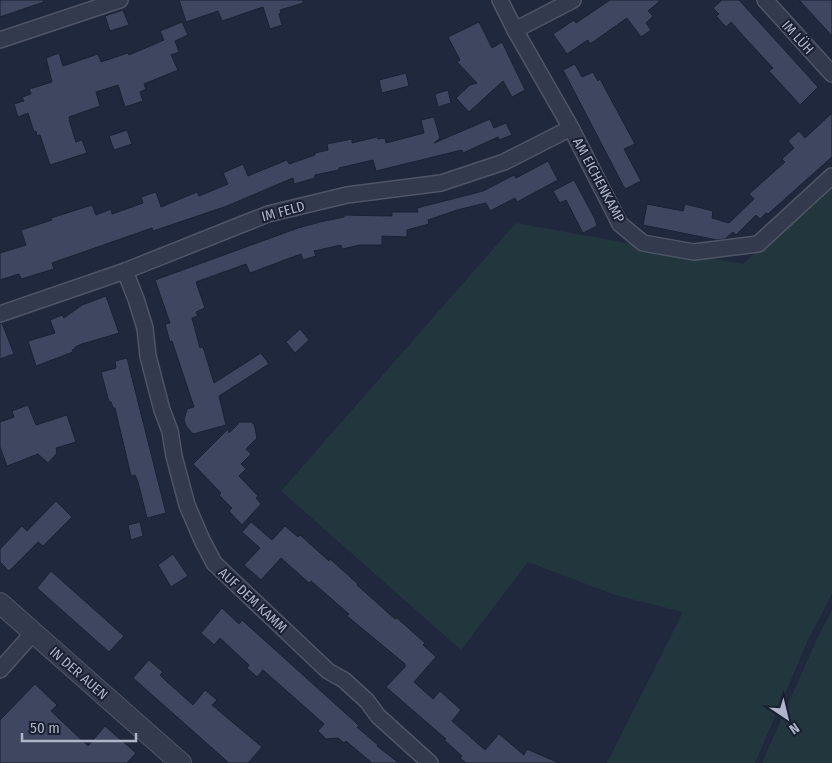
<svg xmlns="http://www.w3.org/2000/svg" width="832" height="763" font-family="'Fira Sans Condensed',sans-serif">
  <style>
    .green { fill: #22363e }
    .building { fill: #3e475f; stroke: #1b2133 }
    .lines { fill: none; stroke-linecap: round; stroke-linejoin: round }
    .minor-casing { stroke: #4f5567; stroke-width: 18 }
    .tertiary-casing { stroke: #4f5567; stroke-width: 22 }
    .minor { stroke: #343a4d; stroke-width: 15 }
    .tertiary { stroke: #343a4d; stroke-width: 20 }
    .labels { text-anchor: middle; stroke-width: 4; stroke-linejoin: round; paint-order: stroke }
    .street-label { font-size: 14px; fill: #afb5c9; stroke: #191f31 }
  </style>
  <rect width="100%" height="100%" fill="#20283d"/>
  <g class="green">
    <path d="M 832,184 L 832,594 L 809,638 L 755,763 L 607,763 L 683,612 L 615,595 L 528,562 L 461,650 L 281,491 L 516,223 L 743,264 Z"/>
    <path d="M 832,610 L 832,763 L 762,763 L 817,639 Z"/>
  </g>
  <g class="building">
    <path d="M 0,0 L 43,0 L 44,2 L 0,17 Z"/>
    <path d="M 179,0 L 303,0 L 303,3 L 280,10 L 281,13 L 279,14 L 282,25 L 270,29 L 263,7 L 222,21 L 218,11 L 186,22 Z"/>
    <path d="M 610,0 L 661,0 L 648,11 L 653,16 L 646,23 L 651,30 L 641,37 L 627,18 L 590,44 L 588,40 L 567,54 L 553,34 L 574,20 L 576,23 Z"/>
    <path d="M 722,0 L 739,0 L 818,87 L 800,105 L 769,71 L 773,68 L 747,40 L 731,22 L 726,27 L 716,16 L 719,14 L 713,8 Z"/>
    <path d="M 799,0 L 832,0 L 832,36 Z"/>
    <path d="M 123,10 L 129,25 L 110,31 L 105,16 Z"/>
    <path d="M 182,22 L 188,35 L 175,41 L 179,52 L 171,55 L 178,70 L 144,84 L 146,89 L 140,92 L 143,101 L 125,107 L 118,85 L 96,92 L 100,106 L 69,117 L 70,120 L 69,120 L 76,142 L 82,140 L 87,153 L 50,165 L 40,135 L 37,136 L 36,131 L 34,132 L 28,113 L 18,117 L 14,104 L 24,101 L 22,97 L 31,94 L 29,89 L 52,82 L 46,58 L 59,53 L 63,66 L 98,54 L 101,62 L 128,53 L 129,55 L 164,40 L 160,31 Z"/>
    <path d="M 479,22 L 492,48 L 502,42 L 525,90 L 512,97 L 503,81 L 469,112 L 456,98 L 470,85 L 477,83 L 457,62 L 460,60 L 448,37 Z"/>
    <path d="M 575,64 L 582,77 L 593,72 L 598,81 L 600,79 L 635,144 L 624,149 L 641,181 L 625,189 L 563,70 Z"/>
    <path d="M 406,73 L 409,86 L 382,93 L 379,80 Z"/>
    <path d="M 448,90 L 451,103 L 438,107 L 435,94 Z"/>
    <path d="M 832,113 L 832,157 L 768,214 L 766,213 L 760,219 L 756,215 L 736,235 L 733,232 L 725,239 L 717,240 L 643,225 L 647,204 L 683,211 L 685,204 L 713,211 L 712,218 L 729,223 L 754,199 L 749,194 L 785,162 L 782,159 L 794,148 L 788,141 L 799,131 L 805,138 Z"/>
    <path d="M 434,117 L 440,138 L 434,143 L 490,119 L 494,128 L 506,123 L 512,135 L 499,140 L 498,137 L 463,153 L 462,150 L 376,171 L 373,160 L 339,168 L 339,170 L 315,175 L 315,178 L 294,184 L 293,178 L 227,206 L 153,231 L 152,228 L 52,263 L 54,269 L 21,279 L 19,274 L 0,280 L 0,253 L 26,245 L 21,230 L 52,220 L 51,218 L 92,205 L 96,215 L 111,209 L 112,214 L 143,203 L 141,197 L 156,192 L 161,207 L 197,192 L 199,196 L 228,184 L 223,173 L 243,164 L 248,176 L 287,160 L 289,164 L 315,155 L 315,153 L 328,150 L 327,144 L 352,139 L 352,143 L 377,137 L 378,139 L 385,138 L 386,143 L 424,133 L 421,120 Z"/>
    <path d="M 127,130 L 132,144 L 114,150 L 109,136 Z"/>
    <path d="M 548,161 L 558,180 L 517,202 L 515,198 L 490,211 L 486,203 L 457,210 L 428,220 L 429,224 L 407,230 L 407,237 L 382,236 L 382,245 L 360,245 L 342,249 L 341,245 L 314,251 L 316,256 L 303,260 L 301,254 L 250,273 L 246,264 L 196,282 L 205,308 L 196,312 L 198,316 L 192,318 L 200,348 L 203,347 L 214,383 L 261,353 L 269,364 L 219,396 L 226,425 L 193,434 L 186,426 L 184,420 L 187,409 L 194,407 L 172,341 L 170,342 L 165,324 L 170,323 L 155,280 L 298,228 L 320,222 L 344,217 L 344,215 L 392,216 L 392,212 L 418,212 L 417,208 L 483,191 L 514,175 L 516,178 Z"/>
    <path d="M 574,180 L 595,219 L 597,226 L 583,233 L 566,200 L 560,203 L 553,191 Z"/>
    <path d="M 106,296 L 119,333 L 82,344 L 75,347 L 75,349 L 72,350 L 73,352 L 36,366 L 28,341 L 55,333 L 50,320 L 62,315 L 64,318 L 82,305 Z"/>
    <path d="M 0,323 L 2,323 L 14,354 L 0,359 Z"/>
    <path d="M 300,329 L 309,340 L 295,353 L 286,342 Z"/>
    <path d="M 127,358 L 166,513 L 147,518 L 138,482 L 135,475 L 131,476 L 115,408 L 113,408 L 111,402 L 109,402 L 101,372 L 116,368 L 115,361 Z"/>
    <path d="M 28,405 L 36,425 L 67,415 L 76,442 L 56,448 L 57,453 L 48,463 L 38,454 L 7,466 L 0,447 L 0,422 L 14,417 L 12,411 Z"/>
    <path d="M 240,422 L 251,422 L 254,424 L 257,438 L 246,449 L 251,454 L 241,464 L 246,469 L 239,476 L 258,496 L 256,498 L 261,504 L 242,525 L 229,511 L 232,508 L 219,495 L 221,493 L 193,464 L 228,429 L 229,433 Z"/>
    <path d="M 56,501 L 72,517 L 43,546 L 38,542 L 9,571 L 0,562 L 0,549 L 22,526 L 27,531 Z"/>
    <path d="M 140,522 L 143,536 L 131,540 L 128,525 Z"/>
    <path d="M 251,522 L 272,540 L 285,526 L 298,537 L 300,535 L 329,561 L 330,559 L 358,584 L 357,585 L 395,619 L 397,618 L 425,643 L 423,645 L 436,657 L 414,682 L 433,699 L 440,691 L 461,710 L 452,721 L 485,750 L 499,734 L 524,755 L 527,749 L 559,763 L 466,763 L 460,758 L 462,756 L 444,740 L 446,739 L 386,687 L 405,667 L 405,664 L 347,616 L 349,614 L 311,581 L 309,583 L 281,558 L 261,580 L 244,565 L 260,548 L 242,532 Z"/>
    <path d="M 173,554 L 188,576 L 171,587 L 158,565 Z"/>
    <path d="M 51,571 L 124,636 L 109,652 L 37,588 Z"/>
    <path d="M 222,608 L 239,624 L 242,620 L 354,721 L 359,726 L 357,727 L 378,745 L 377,746 L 399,763 L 372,763 L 346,741 L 344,743 L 338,738 L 326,739 L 318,731 L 324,724 L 263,670 L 257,677 L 247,668 L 249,665 L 220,638 L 214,645 L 201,633 Z"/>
    <path d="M 149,660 L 163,672 L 160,675 L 165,680 L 193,705 L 205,690 L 217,700 L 212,705 L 262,747 L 248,763 L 229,763 L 133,678 Z"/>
    <path d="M 35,684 L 57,705 L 51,711 L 88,746 L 105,726 L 136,753 L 127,763 L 0,763 L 0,720 Z"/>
  </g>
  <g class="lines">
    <g class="minor-casing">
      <g id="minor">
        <path d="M 500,0 L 515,30 L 571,128 L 620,224 L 643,243 L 694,252 L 758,244 L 832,176"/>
        <path d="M 765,0 L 832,74"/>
        <path d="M 515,30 L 573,0"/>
        <path d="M 0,40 L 120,0"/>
        <path d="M 125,271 L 136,299 L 145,328 L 148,356 L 162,410 L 170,431 L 174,456 L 187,505 L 202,540 L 214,563 L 328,671 L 344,680 L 367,701 L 378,716 L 430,763"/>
        <path d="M 0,314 L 125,271 L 268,214 L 347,195 L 441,183 L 504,162 L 571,128"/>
        <path d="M 0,670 L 33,633"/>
      </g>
    </g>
    <g class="tertiary-casing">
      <path id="tertiary" d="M 0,603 L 181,763"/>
    </g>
    <use href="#minor" class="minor"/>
    <use href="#tertiary" class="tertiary"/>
  </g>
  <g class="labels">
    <g class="street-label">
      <text transform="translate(798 37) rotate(48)" y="5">IM LÜH</text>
      <text transform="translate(599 180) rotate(62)" y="5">AM EICHENKAMP</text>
      <text transform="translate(283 211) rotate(-15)" y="5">IM FELD</text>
      <text transform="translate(253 600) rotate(43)" y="5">AUF DEM KAMM</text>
      <text transform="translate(79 673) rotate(41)" y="5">IN DER AUEN</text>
    </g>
  </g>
  <g transform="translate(787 718) rotate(145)" stroke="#191f31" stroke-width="4" paint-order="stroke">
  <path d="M0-4L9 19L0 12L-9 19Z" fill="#afb5c9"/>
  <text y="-8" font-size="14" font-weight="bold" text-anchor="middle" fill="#afb5c9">N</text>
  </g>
  <path d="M22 733v8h114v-8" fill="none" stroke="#afb5c9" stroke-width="2.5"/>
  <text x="30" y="733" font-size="15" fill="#afb5c9" stroke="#191f31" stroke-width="4" paint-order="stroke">50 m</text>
</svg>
